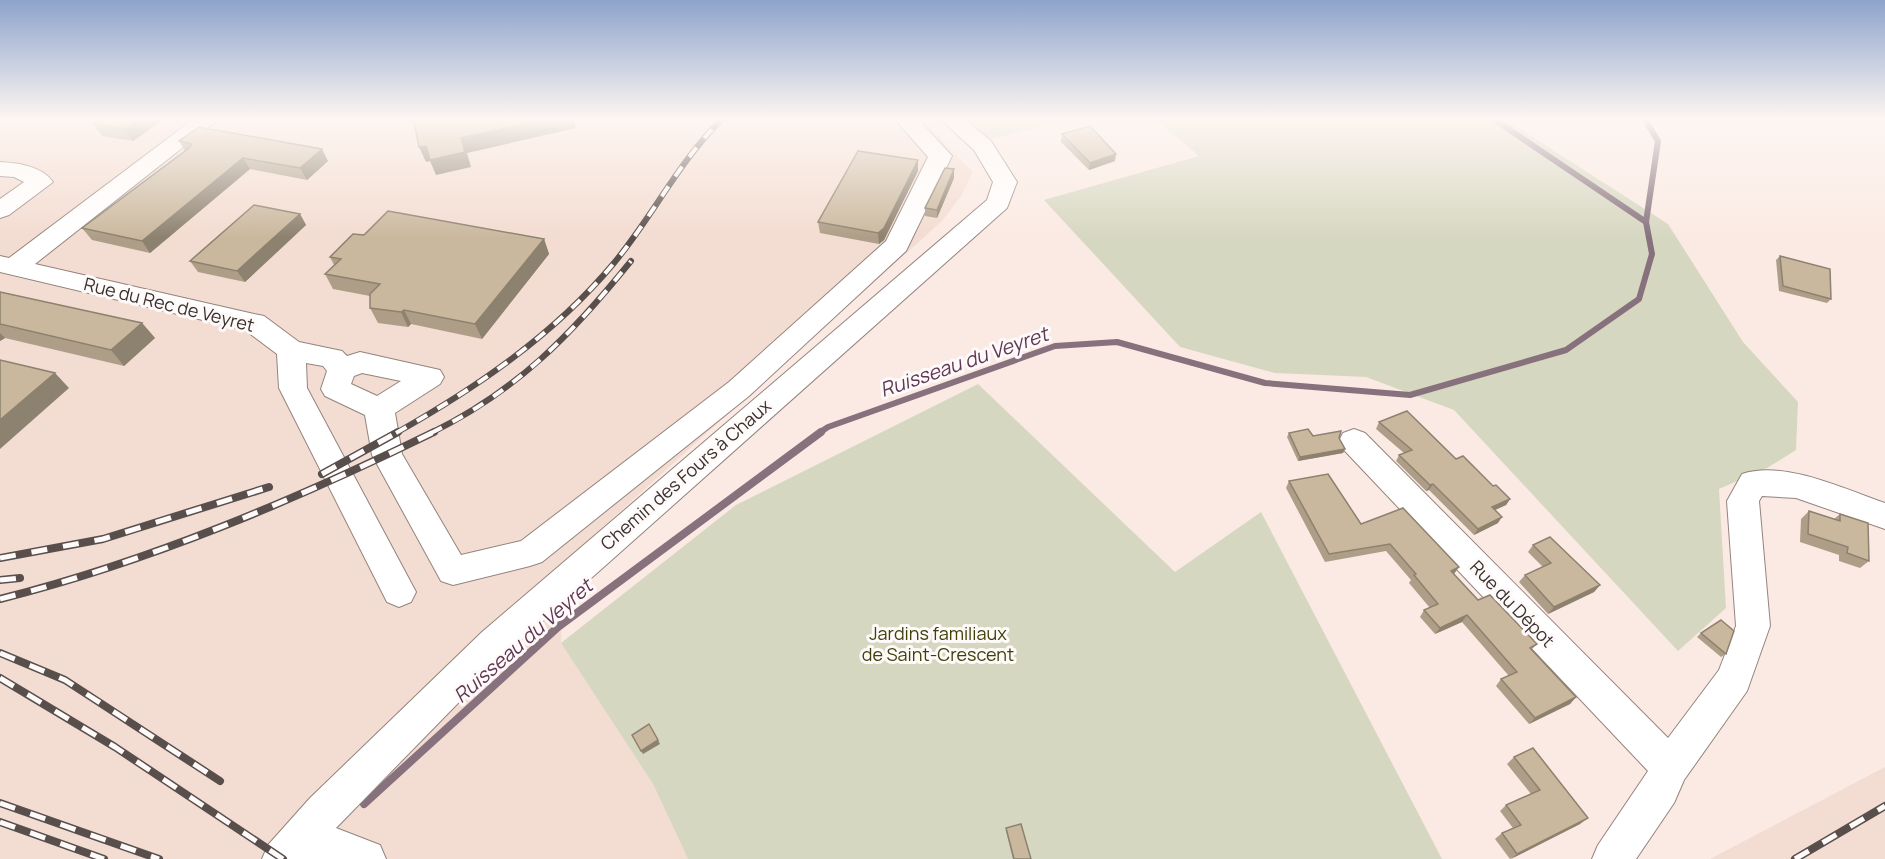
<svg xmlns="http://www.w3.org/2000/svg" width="1885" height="859" font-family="Manrope,sans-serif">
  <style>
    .built { fill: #f3dcd1 }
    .green { fill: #d6d7c1 }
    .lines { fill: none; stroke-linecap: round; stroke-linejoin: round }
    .stream-far1 { stroke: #86717d; stroke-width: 6 }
    .stream { stroke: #86717d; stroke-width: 8 }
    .minor-casing { stroke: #93847d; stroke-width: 2 }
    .minor { fill: #fff; fill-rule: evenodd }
    .rail-far1-casing { stroke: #584f4c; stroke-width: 6 }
    .rail-casing { stroke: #584f4c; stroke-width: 8 }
    .rail-far1 { stroke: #fefaf9; stroke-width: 4; stroke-dasharray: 12; stroke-linecap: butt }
    .rail { stroke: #fefaf9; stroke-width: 5; stroke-dasharray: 16; stroke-linecap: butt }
    .wall { fill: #ae9e88 }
    .shaded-wall { fill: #8d816f }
    .building { fill: #cab89e; stroke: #8d816f; stroke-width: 1.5 }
    .labels { text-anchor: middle; stroke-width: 6; stroke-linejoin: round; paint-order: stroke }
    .street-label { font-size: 18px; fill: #38312e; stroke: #fefaf9 }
    .park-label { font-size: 18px; fill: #3f3f09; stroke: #fefaf9 }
    .water-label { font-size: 20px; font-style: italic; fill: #603753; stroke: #fefaf9 }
  </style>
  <rect width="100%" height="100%" fill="#fbeae3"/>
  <g class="built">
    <path d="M 0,118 L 921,118 L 973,172 L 961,196 L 942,221 L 564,562 L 561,643 L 653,784 L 688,859 L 0,859 Z"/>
    <path d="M 1885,767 L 1885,859 L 1710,859 Z"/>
  </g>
  <g class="green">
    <path d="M 961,118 L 1071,118 L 989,140 Z"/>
    <path d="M 1154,118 L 1503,118 L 1668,224 L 1743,342 L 1798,402 L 1796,450 L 1767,468 L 1719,489 L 1726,608 L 1678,651 L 1454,410 L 1366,377 L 1275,373 L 1180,347 L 1044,200 L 1199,156 Z"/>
    <path d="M 978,384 L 1175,572 L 1261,512 L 1442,859 L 688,859 L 653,784 L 561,643 L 736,505 Z"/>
  </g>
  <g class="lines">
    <g class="stream-far1">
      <path d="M 1492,118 L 1646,222"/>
      <path d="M 819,433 L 828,427 L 1055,346 L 1117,342 L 1265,383 L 1410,395 L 1566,350 L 1639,299 L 1652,254 L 1646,222 L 1658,141 L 1644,118"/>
    </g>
    <path class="stream" d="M 364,804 L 558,627 L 821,432"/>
    <g class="minor-casing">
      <g id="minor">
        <path d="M 195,118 L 220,118 L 35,264 L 254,314 L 264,316 L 299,342 L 342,351 L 347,356 L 360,352 L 440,370 L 444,377 L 440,384 L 395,413 L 402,454 L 461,555 L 521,541 L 729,382 L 886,241 L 928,157 L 894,118 L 917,118 L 952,156 L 906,251 L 749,396 L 542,562 L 530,566 L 453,585 L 441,581 L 372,455 L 365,415 L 325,396 L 321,389 L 327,371 L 323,366 L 306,363 L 307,388 L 416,592 L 411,602 L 399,607 L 387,602 L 279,388 L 277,354 L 245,330 L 0,272 L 0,256 L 9,258 ZM 362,373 L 401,381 L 377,396 L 351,384 L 354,376 Z"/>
        <path d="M 939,118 L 963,118 L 991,141 L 1017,182 L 1007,208 L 506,654 L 336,828 L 380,845 L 386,859 L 262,859 L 268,845 L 310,798 L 482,632 L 987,200 L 993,182 L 974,150 Z"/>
        <path d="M 0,162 C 18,163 42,166 53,182 L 9,215 L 0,218 L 0,199 L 24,182 L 14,177 L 0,176 Z"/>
        <path d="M 1354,429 L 1365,433 L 1668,738 L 1719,670 L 1736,626 L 1727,501 L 1742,474 C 1784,460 1844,489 1885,503 L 1885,529 L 1796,498 L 1762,496 L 1759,501 L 1770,626 L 1747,691 L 1684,780 L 1674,803 L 1636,859 L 1592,859 L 1598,845 L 1648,771 L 1343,449 L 1339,441 L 1343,433 Z"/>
      </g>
    </g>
    <use href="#minor" class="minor"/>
    <g class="rail-far1-casing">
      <g id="rail-far1">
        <path d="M 396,433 C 476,388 554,335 614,263 C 653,216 679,161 723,118"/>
        <path d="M 431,433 C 517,391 572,334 631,261"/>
      </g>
    </g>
    <g class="rail-casing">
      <g id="rail">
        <path d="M 322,474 L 398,432"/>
        <path d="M 0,558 L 103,539 L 269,487"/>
        <path d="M 0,580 L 20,578"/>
        <path d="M 0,599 C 151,561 295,500 434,432"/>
        <path d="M 0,653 L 65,680 L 220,781"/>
        <path d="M 0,678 L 115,747 L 283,859"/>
        <path d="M 0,803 L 159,859"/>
        <path d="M 0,822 L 104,859"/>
        <path d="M 1795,859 L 1885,806"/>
      </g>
    </g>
    <use href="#rail-far1" class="rail-far1"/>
    <use href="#rail" class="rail"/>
  </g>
  <g class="wall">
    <path d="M 103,118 L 165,118 L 133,141 L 102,136 L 93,124 Z"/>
    <path d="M 1062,134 L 1115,161 L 1089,170 L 1061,142 Z"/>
    <path d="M 179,141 L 328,161 L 307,180 L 250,169 L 150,253 L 92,240 L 82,228 L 185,151 Z"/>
    <path d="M 954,169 L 954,178 L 937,218 L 925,216 L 925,208 Z"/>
    <path d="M 918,171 L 884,240 L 879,244 L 820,233 L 818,222 Z"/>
    <path d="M 300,214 L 306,225 L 245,282 L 198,272 L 190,261 Z"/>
    <path d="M 364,235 L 544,239 L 549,254 L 482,339 L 411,324 L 408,327 L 378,323 L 370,308 L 370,296 L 333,289 L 325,274 L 334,265 L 330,257 Z"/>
    <path d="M 1780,256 L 1831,299 L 1827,303 L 1779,291 L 1776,260 Z"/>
    <path d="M 0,292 L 142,323 L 155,338 L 124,366 L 5,338 L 0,341 Z"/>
    <path d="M 1379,422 L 1456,459 L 1510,499 L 1506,505 L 1495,510 L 1498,523 L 1474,535 L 1429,490 L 1426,491 L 1396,461 L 1399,455 L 1404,453 L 1376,429 Z"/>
    <path d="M 1289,433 L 1339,438 L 1345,449 L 1343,453 L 1298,461 L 1287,437 Z"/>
    <path d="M 1289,481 L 1361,524 L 1454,574 L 1478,600 L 1537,644 L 1532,649 L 1576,697 L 1570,704 L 1529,724 L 1496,686 L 1501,679 L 1509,676 L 1462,622 L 1435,634 L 1420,617 L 1424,610 L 1430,608 L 1409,583 L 1411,580 L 1386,551 L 1325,562 L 1286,488 Z"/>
    <path d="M 1809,511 L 1834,519 L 1840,514 L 1869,561 L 1860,568 L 1839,561 L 1839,555 L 1800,542 L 1801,519 Z"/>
    <path d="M 1533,545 L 1600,585 L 1594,592 L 1548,614 L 1519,582 L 1525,575 L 1543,567 L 1528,552 Z"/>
    <path d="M 1701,633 L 1726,654 L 1721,657 L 1697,637 Z"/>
    <path d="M 1514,757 L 1580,824 L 1510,859 L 1495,839 L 1502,833 L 1513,828 L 1500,811 L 1506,805 L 1531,794 L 1507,764 Z"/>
    <path d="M 1006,828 L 1031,859 L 1013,859 L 1006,831 Z"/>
  </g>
  <g class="shaded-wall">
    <path d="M 141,118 L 165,118 L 133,141 L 125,129 Z"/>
    <path d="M 258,118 L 274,118 L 259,121 Z"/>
    <path d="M 550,118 L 573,118 L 576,128 L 467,153 L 471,167 L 436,175 L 430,161 L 426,162 L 419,147 Z"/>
    <path d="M 322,149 L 328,161 L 307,180 L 300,168 Z"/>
    <path d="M 1116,154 L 1115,161 L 1089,170 L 1090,163 Z"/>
    <path d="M 243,158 L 250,169 L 150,253 L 142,241 Z"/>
    <path d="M 918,160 L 918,171 L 884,240 L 879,244 L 878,233 Z"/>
    <path d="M 954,169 L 954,178 L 937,218 L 937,210 Z"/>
    <path d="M 300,214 L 306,225 L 245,282 L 237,271 Z"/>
    <path d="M 544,239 L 549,254 L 482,339 L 475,324 Z"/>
    <path d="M 404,310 L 411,324 L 408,327 L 401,312 Z"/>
    <path d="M 142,323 L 155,338 L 124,366 L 111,350 Z"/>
    <path d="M 0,333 L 5,338 L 0,341 Z"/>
    <path d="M 55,373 L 69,388 L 0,449 L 0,420 Z"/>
    <path d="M 1345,449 L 1343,453 L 1298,461 L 1300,457 Z"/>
    <path d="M 1433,484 L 1429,490 L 1426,491 L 1430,485 Z"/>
    <path d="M 1510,499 L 1506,505 L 1488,513 L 1492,507 Z"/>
    <path d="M 1502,517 L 1498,523 L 1474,535 L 1478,529 Z"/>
    <path d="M 1459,567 L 1454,574 L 1451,571 Z"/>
    <path d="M 1600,585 L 1594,592 L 1548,614 L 1554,607 Z"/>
    <path d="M 1467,615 L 1462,622 L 1435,634 L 1440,628 Z"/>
    <path d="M 1576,697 L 1570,704 L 1529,724 L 1535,718 Z"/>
    <path d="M 658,740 L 660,744 L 643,754 L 641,751 Z"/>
    <path d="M 1588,818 L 1580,824 L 1511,859 L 1517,854 Z"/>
  </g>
  <g class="building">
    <path d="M 103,118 L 141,118 L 125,129 L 93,124 Z"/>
    <path d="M 413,118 L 550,118 L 461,138 L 465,152 L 430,160 L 426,146 L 419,147 Z"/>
    <path d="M 1090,126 L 1116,154 L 1090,163 L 1062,134 Z"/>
    <path d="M 199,127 L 322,149 L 300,168 L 243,158 L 142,241 L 82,228 L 189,148 L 192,144 L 179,141 Z"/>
    <path d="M 858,151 L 918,160 L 884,228 L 878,233 L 818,222 Z"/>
    <path d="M 945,168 L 954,169 L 937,210 L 925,208 Z"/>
    <path d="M 254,205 L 300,214 L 237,271 L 190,261 Z"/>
    <path d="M 388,211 L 544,239 L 475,324 L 404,310 L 401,312 L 370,308 L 370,294 L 380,284 L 325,274 L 341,259 L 330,257 L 353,234 L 364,235 Z"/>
    <path d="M 1780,256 L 1830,269 L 1831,299 L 1783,286 Z"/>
    <path d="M 0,292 L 142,323 L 111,350 L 0,324 Z"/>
    <path d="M 0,360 L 55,373 L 0,420 Z"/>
    <path d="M 1407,411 L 1456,459 L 1463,456 L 1493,486 L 1496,485 L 1510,499 L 1492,507 L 1502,517 L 1478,529 L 1433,484 L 1430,485 L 1399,455 L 1412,450 L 1379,422 Z"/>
    <path d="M 1308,429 L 1313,436 L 1341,431 L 1339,438 L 1345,449 L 1300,457 L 1289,433 Z"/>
    <path d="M 1328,474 L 1361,524 L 1403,508 L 1459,567 L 1451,571 L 1478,600 L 1490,595 L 1537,644 L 1530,648 L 1576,697 L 1535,718 L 1501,679 L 1517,672 L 1467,615 L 1440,628 L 1424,610 L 1438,604 L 1414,575 L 1416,574 L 1390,544 L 1329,554 L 1289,481 Z"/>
    <path d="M 1809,511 L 1840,521 L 1840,514 L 1868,523 L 1869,561 L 1847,553 L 1848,547 L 1808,534 Z"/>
    <path d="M 1550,537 L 1600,585 L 1554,607 L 1525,575 L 1551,563 L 1533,545 Z"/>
    <path d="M 1721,620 L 1734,631 L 1726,654 L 1701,633 Z"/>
    <path d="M 649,724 L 658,740 L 641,751 L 632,735 Z"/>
    <path d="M 1533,748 L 1588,818 L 1517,854 L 1502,833 L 1521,825 L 1506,805 L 1540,790 L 1514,757 Z"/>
    <path d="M 1021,824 L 1031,859 L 1014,859 L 1006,828 Z"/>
  </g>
  <linearGradient id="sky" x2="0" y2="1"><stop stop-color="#8ea4cb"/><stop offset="0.5" stop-color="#fdf6f2"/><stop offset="1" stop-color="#fdf6f2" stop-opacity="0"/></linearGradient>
  <rect width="1885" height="238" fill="url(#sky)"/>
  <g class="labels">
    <g class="street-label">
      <text transform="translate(169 305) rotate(14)" y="6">Rue du Rec de Veyret</text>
      <text transform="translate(686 475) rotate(-41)" y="6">Chemin des Fours à Chaux</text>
      <text transform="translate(1512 604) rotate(46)" y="6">Rue du Dépot</text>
    </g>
    <g class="park-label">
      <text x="938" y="640">Jardins familiaux<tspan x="938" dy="21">de Saint-Crescent</tspan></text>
    </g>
    <g class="water-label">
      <text transform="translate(964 362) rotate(-19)" y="7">Ruisseau du Veyret</text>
      <text transform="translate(523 641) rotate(-41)" y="7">Ruisseau du Veyret</text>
    </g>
  </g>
</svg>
